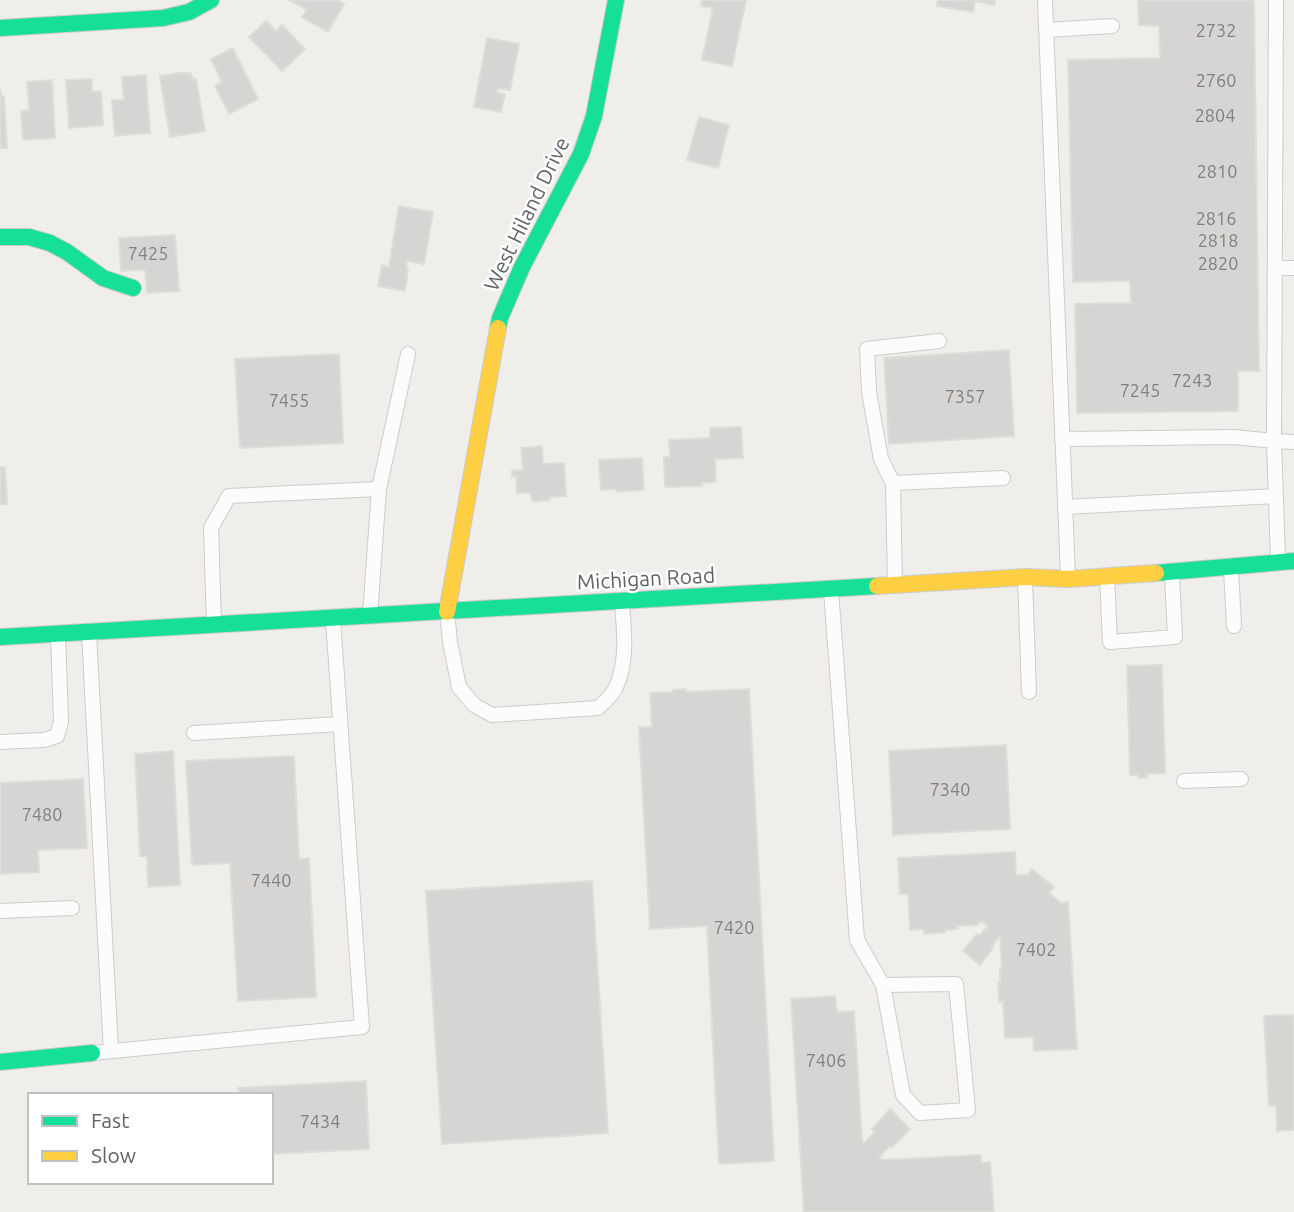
<svg xmlns="http://www.w3.org/2000/svg" width="1294" height="1212" font-family="Ubuntu,sans-serif">
  <style>
    .building { fill: #d6d5d3; stroke: #deddd9; stroke-width: 2 }
    .lines { fill: none; stroke-linecap: round; stroke-linejoin: round }
    .lane-casing { stroke: #cbcccc; stroke-width: 16 }
    .fast-casing { stroke: #cacacb; stroke-width: 18 }
    .slow-casing { stroke: #cacacb; stroke-width: 18 }
    .lane { stroke: #fdfcfc; stroke-width: 14 }
    .fast { stroke: #16e098; stroke-width: 16 }
    .slow { stroke: #ffcf43; stroke-width: 16 }
    .labels { text-anchor: middle; stroke-width: 5; stroke-linejoin: round; paint-order: stroke }
    .number-label { font-size: 18px; fill: #7e8184 }
    .street-label { font-size: 21px; fill: #5f6368; stroke: #fff }
  </style>
  <rect width="100%" height="100%" fill="#efeeea"/>
  <g class="building">
    <path d="M 289,0 L 337,0 L 344,4 L 328,32 L 302,17 L 307,10 Z"/>
    <path d="M 702,0 L 746,0 L 732,66 L 702,60 L 713,8 L 701,6 Z"/>
    <path d="M 938,0 L 995,0 L 994,5 L 975,1 L 973,12 L 937,6 Z"/>
    <path d="M 1138,0 L 1254,0 L 1259,371 L 1238,371 L 1238,411 L 1077,413 L 1075,304 L 1131,303 L 1130,281 L 1073,282 L 1068,60 L 1160,58 L 1159,26 L 1139,25 Z"/>
    <path d="M 266,21 L 276,31 L 282,25 L 305,49 L 282,71 L 249,37 Z"/>
    <path d="M 487,38 L 519,44 L 510,90 L 498,88 L 497,93 L 505,94 L 501,112 L 474,107 Z"/>
    <path d="M 233,48 L 258,99 L 229,114 L 215,86 L 222,82 L 211,59 Z"/>
    <path d="M 185,72 L 185,74 L 191,73 L 192,79 L 196,79 L 205,131 L 170,137 L 160,76 Z"/>
    <path d="M 146,75 L 150,133 L 115,136 L 112,100 L 124,100 L 122,77 Z"/>
    <path d="M 92,79 L 92,92 L 101,91 L 103,125 L 69,128 L 66,80 Z"/>
    <path d="M 52,80 L 55,138 L 23,140 L 21,111 L 29,110 L 27,82 Z"/>
    <path d="M 0,87 L 1,96 L 4,96 L 7,148 L 0,148 Z"/>
    <path d="M 699,117 L 729,125 L 718,168 L 687,160 Z"/>
    <path d="M 399,206 L 433,212 L 424,264 L 407,261 L 406,269 L 408,269 L 405,291 L 378,286 L 382,265 L 389,267 Z"/>
    <path d="M 175,235 L 179,291 L 147,293 L 145,270 L 121,271 L 119,238 Z"/>
    <path d="M 1009,350 L 1014,436 L 889,444 L 884,358 Z"/>
    <path d="M 339,354 L 343,443 L 240,448 L 235,359 Z"/>
    <path d="M 741,427 L 743,458 L 715,459 L 716,482 L 702,483 L 702,486 L 665,487 L 664,457 L 670,457 L 669,440 L 710,438 L 710,428 Z"/>
    <path d="M 542,446 L 543,464 L 564,463 L 566,496 L 550,497 L 550,500 L 533,502 L 530,493 L 517,493 L 516,476 L 512,477 L 512,471 L 523,470 L 521,448 Z"/>
    <path d="M 642,458 L 644,490 L 617,492 L 616,489 L 601,490 L 599,460 Z"/>
    <path d="M 0,467 L 5,467 L 7,504 L 0,504 Z"/>
    <path d="M 1162,665 L 1165,773 L 1147,774 L 1147,778 L 1138,778 L 1138,775 L 1130,775 L 1127,666 Z"/>
    <path d="M 686,689 L 686,692 L 749,689 L 774,1161 L 719,1164 L 707,926 L 650,929 L 639,727 L 652,727 L 650,693 L 673,692 L 673,690 Z"/>
    <path d="M 1006,745 L 1010,829 L 893,835 L 889,751 Z"/>
    <path d="M 173,751 L 180,885 L 148,887 L 147,856 L 140,856 L 135,754 Z"/>
    <path d="M 294,756 L 299,859 L 309,858 L 316,997 L 238,1001 L 230,863 L 192,865 L 186,761 Z"/>
    <path d="M 83,779 L 87,848 L 38,850 L 39,872 L 0,874 L 0,783 Z"/>
    <path d="M 1015,852 L 1016,875 L 1028,875 L 1032,869 L 1054,887 L 1049,893 L 1061,903 L 1068,902 L 1077,1049 L 1034,1051 L 1033,1037 L 1005,1038 L 1003,1001 L 999,1002 L 998,983 L 1000,983 L 1000,968 L 1002,968 L 1000,936 L 991,947 L 993,948 L 980,965 L 963,951 L 977,934 L 979,936 L 988,926 L 981,921 L 977,925 L 957,926 L 958,929 L 945,930 L 945,932 L 924,934 L 923,929 L 910,930 L 908,894 L 900,894 L 898,858 Z"/>
    <path d="M 592,881 L 608,1133 L 442,1144 L 426,891 Z"/>
    <path d="M 835,996 L 837,1012 L 854,1011 L 862,1141 L 864,1143 L 875,1132 L 872,1129 L 890,1109 L 910,1129 L 892,1147 L 890,1146 L 879,1157 L 883,1160 L 981,1155 L 981,1163 L 990,1162 L 994,1212 L 804,1212 L 791,999 Z"/>
    <path d="M 1294,1015 L 1294,1130 L 1277,1131 L 1276,1105 L 1269,1106 L 1264,1016 Z"/>
    <path d="M 366,1081 L 369,1149 L 271,1154 L 271,1095 L 239,1095 L 238,1088 Z"/>
  </g>
  <g class="lines">
    <g class="lane-casing">
      <g id="lane">
        <path d="M 1045,0 L 1068,577"/>
        <path d="M 1276,0 L 1274,441 L 1294,442"/>
        <path d="M 1047,30 L 1112,26"/>
        <path d="M 1275,268 L 1294,268"/>
        <path d="M 1062,439 L 1234,437 L 1274,441 L 1278,560"/>
        <path d="M 893,483 L 881,459 L 869,392 L 867,349 L 939,341"/>
        <path d="M 1065,507 L 1275,496"/>
        <path d="M 1231,569 L 1234,626"/>
        <path d="M 1107,577 L 1110,642 L 1175,637 L 1172,574"/>
        <path d="M 1025,579 L 1029,692"/>
        <path d="M 895,584 L 893,483 L 1003,478"/>
        <path d="M 831,590 L 857,940 L 883,985 L 903,1095 L 920,1113 L 968,1110 L 956,984 L 883,985"/>
        <path d="M 447,612 L 450,642 L 459,687 L 474,705 L 492,715 L 598,708 C 604,702 613,695 616,687 C 628,661 624,630 622,603"/>
        <path d="M 370,615 L 379,489 L 408,354"/>
        <path d="M 214,623 L 211,528 L 229,496 L 379,489"/>
        <path d="M 89,633 L 111,1051"/>
        <path d="M 194,733 L 340,724"/>
        <path d="M 0,742 L 44,740 L 57,736 L 61,722 L 58,635"/>
        <path d="M 1184,781 L 1241,779"/>
        <path d="M 0,911 L 72,908"/>
        <path d="M 92,1053 L 362,1027 L 333,620"/>
      </g>
    </g>
    <g class="fast-casing">
      <g id="fast">
        <path d="M 0,28 L 163,18 L 189,12 L 211,0"/>
        <path d="M 0,237 L 29,237 L 50,243 L 67,252 L 103,278 L 133,288"/>
        <path d="M 498,328 L 500,318 L 522,267 L 581,154 L 594,116 L 616,0"/>
        <path d="M 1156,573 L 1294,561"/>
        <path d="M 0,637 L 877,586"/>
        <path d="M 0,1062 L 92,1053"/>
      </g>
    </g>
    <g class="slow-casing">
      <g id="slow">
        <path d="M 877,586 L 1025,577 L 1068,579 L 1156,573"/>
        <path d="M 447,612 L 498,328"/>
      </g>
    </g>
    <use href="#lane" class="lane"/>
    <use href="#fast" class="fast"/>
    <use href="#slow" class="slow"/>
  </g>
  <g class="labels">
    <g class="number-label">
      <text x="1216" y="37">2732</text>
      <text x="1216" y="87">2760</text>
      <text x="1215" y="122">2804</text>
      <text x="1217" y="178">2810</text>
      <text x="1216" y="225">2816</text>
      <text x="1218" y="247">2818</text>
      <text x="148" y="260">7425</text>
      <text x="1218" y="270">2820</text>
      <text x="1192" y="387">7243</text>
      <text x="1140" y="397">7245</text>
      <text x="965" y="403">7357</text>
      <text x="289" y="407">7455</text>
      <text x="950" y="796">7340</text>
      <text x="42" y="821">7480</text>
      <text x="271" y="887">7440</text>
      <text x="734" y="934">7420</text>
      <text x="1036" y="956">7402</text>
      <text x="826" y="1067">7406</text>
      <text x="320" y="1128">7434</text>
    </g>
    <g class="street-label">
      <text transform="translate(527 214) rotate(-64)" y="7">West Hiland Drive</text>
      <text transform="translate(646 579) rotate(-3)" y="7">Michigan Road</text>
    </g>
  </g>
  <rect x="28" y="1093" width="245" height="91" fill="#ffffff" stroke="#bfc1c3" stroke-width="2"/>
  <rect x="42" y="1116" width="35" height="10" fill="#16e098" stroke="#bfc1c3" stroke-width="2"/>
  <text x="91" y="1128" font-size="21" fill="#5f6368">Fast</text>
  <rect x="42" y="1151" width="35" height="10" fill="#ffcf43" stroke="#bfc1c3" stroke-width="2"/>
  <text x="91" y="1163" font-size="21" fill="#5f6368">Slow</text>
</svg>
